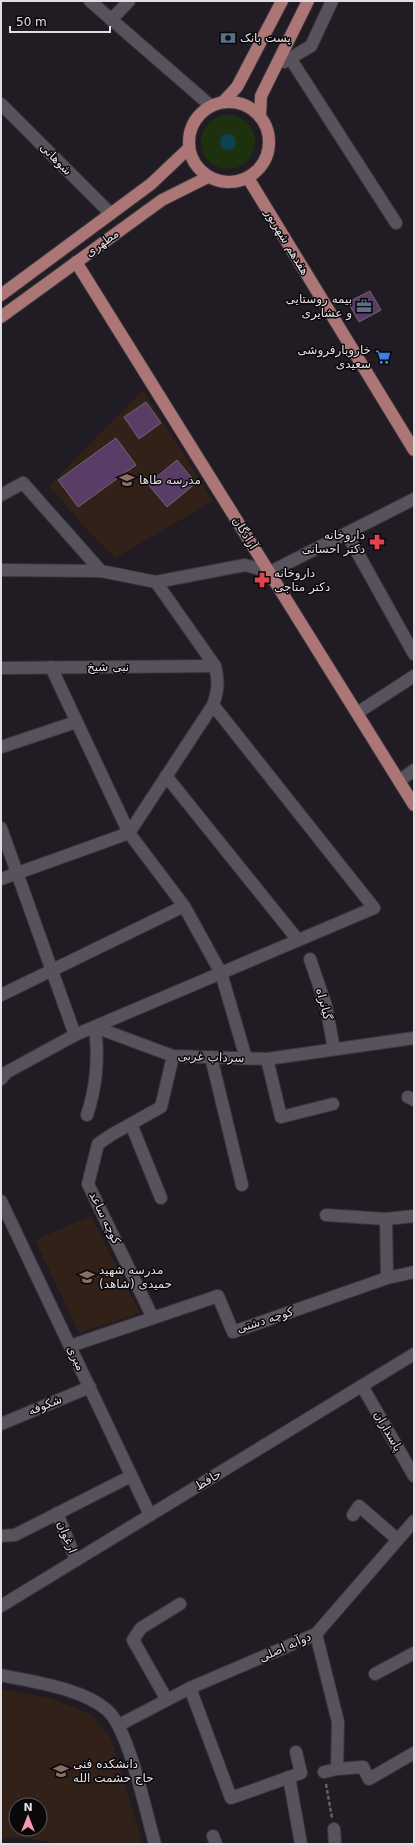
<svg xmlns="http://www.w3.org/2000/svg" width="415" height="1845" font-family="'DejaVu Sans','Noto Naskh Arabic',sans-serif">
  <style>
    .education { fill: #312118; fill-rule: evenodd }
    .green { fill: #1d310e }
    .water { fill: #0e4253 }
    .building { fill: #5a3d66; stroke: #6d6770 }
    .lines { fill: none; stroke-linecap: round; stroke-linejoin: round }
    .minor-casing { stroke: #3a363c; stroke-width: 14 }
    .major-casing { stroke: #3a363c; stroke-width: 14 }
    .path { stroke: #656067; stroke-width: 2.5; stroke-dasharray: 4 2; stroke-linecap: butt }
    .minor { stroke: #57525b; stroke-width: 12 }
    .major { stroke: #ac7677; stroke-width: 12 }
    .labels { text-anchor: middle; stroke-width: 3; stroke-linejoin: round; paint-order: stroke }
    .poi-label { font-size: 12px; fill: #e2dee4; stroke: #09070a; text-anchor: start }
    .street-label { font-size: 12px; fill: #e2dee4; stroke: #09070a }
  </style>
  <rect width="100%" height="100%" fill="#211c24"/>
  <g class="education">
    <path d="M 143,390 L 213,501 L 115,558 L 84,526 L 49,486 Z"/>
    <path d="M 91,1216 L 140,1313 L 79,1333 L 35,1240 Z"/>
    <path d="M 1,1689 L 50,1698 L 90,1714 L 110,1736 L 143,1844 L 58,1844 L 28,1838 L 1,1837 ZM 16,1805 L 40,1805 L 40,1829 L 16,1829 Z"/>
  </g>
  <circle class="green" cx="228" cy="142" r="27"/>
  <circle class="water" cx="228" cy="142" r="8"/>
  <g class="building">
    <path d="M 370,291 L 381,310 L 359,322 L 348,302 Z"/>
    <path d="M 146,402 L 161,423 L 139,439 L 124,417 Z"/>
    <path d="M 116,438 L 136,465 L 78,507 L 58,480 Z"/>
    <path d="M 177,460 L 196,483 L 167,507 L 148,484 Z"/>
  </g>
  <g class="lines">
    <g class="minor-casing">
      <g id="minor">
        <path d="M 90,1 L 211,106"/>
        <path d="M 111,20 L 129,1"/>
        <path d="M 290,58 L 396,223"/>
        <path d="M 284,62 L 311,46 L 332,1"/>
        <path d="M 1,104 L 111,214"/>
        <path d="M 1,495 L 23,483 L 101,571 L 156,582 L 245,565 L 270,572 L 414,499"/>
        <path d="M 347,534 L 414,654"/>
        <path d="M 1,570 L 101,571"/>
        <path d="M 51,667 L 129,833 L 184,906 L 221,973 L 246,1058"/>
        <path d="M 1,668 L 215,666"/>
        <path d="M 357,713 L 414,676"/>
        <path d="M 1,747 L 76,722"/>
        <path d="M 166,776 L 298,940"/>
        <path d="M 399,781 L 414,770"/>
        <path d="M 1,828 L 75,1035"/>
        <path d="M 1,879 L 129,833 L 213,705 C 218,691 219,681 215,666 L 156,582"/>
        <path d="M 310,959 L 326,1006 L 334,1049"/>
        <path d="M 1,995 L 184,906"/>
        <path d="M 95,1027 L 173,1056 L 267,1059 L 414,1038"/>
        <path d="M 211,1057 L 242,1185"/>
        <path d="M 267,1059 L 281,1117 L 333,1104"/>
        <path d="M 1,1079 L 7,1072 L 75,1035 L 374,908 L 213,705"/>
        <path d="M 408,1097 L 414,1100"/>
        <path d="M 87,1115 C 97,1085 99,1058 95,1027"/>
        <path d="M 131,1124 L 161,1198"/>
        <path d="M 1,1201 L 150,1515"/>
        <path d="M 326,1215 L 386,1219 L 414,1216"/>
        <path d="M 386,1219 L 387,1278"/>
        <path d="M 153,1318 L 88,1184 L 98,1144 L 111,1135 L 161,1107 L 173,1056"/>
        <path d="M 70,1346 L 218,1296 L 233,1332 L 387,1278 L 414,1272"/>
        <path d="M 362,1386 L 414,1476"/>
        <path d="M 1,1424 L 90,1387"/>
        <path d="M 57,1513 L 76,1560"/>
        <path d="M 353,1515 L 359,1506 L 397,1539"/>
        <path d="M 1,1536 L 15,1535 L 131,1476"/>
        <path d="M 1,1606 L 414,1354"/>
        <path d="M 316,1634 L 338,1722 L 337,1769"/>
        <path d="M 375,1674 L 414,1653"/>
        <path d="M 1,1675 C 33,1682 82,1688 107,1710 C 129,1729 146,1813 155,1844"/>
        <path d="M 190,1688 L 231,1798 L 301,1773 L 296,1752"/>
        <path d="M 167,1700 L 133,1640 L 141,1628 L 180,1604"/>
        <path d="M 119,1725 L 190,1688 L 316,1634 L 414,1521"/>
        <path d="M 324,1772 L 337,1769 L 363,1767 L 369,1779 L 414,1753"/>
        <path d="M 289,1777 L 301,1844"/>
        <path d="M 334,1829 L 335,1844"/>
        <path d="M 213,1836 L 216,1844"/>
      </g>
    </g>
    <g class="major-casing">
      <g id="major">
        <circle cx="229" cy="142" r="40"/>
        <path d="M 223,102 L 237,87 L 282,1"/>
        <path d="M 260,116 L 261,96 L 308,1"/>
        <path d="M 248,178 L 414,450"/>
        <path d="M 76,262 L 414,805"/>
        <path d="M 1,295 L 151,184 L 189,148"/>
        <path d="M 1,317 L 162,200 L 208,177"/>
      </g>
    </g>
    <path class="path" d="M 326,1784 L 332,1818"/>
    <use href="#minor" class="minor"/>
    <use href="#major" class="major"/>
  </g>
  <defs>
    <g id="bank-bare" transform="scale(1.2)"><path d="M-6-4H6V4H-6ZM0-2.3a2.3 2.3 0 1 0 0 4.6a2.3 2.3 0 1 0 0-4.6Z" fill="#5c6f8a" stroke="#09070a" stroke-width="2.5" paint-order="stroke"/></g>
    <g id="office-bare" transform="scale(1.2)"><path d="M-6-3h4V-5.5h4V-3h4V5H-6ZM-1-4.5V-3h2v-1.5ZM-6 0V1H6V0Z" fill="#5c6f8a" stroke="#09070a" stroke-width="2.5" paint-order="stroke"/></g>
    <g id="supermarket-bare" transform="scale(1.2)"><path d="M-6-5.5h2.5l.6 2H6L4.5 2H-2.5L-4.4-4H-6ZM-1.5 3.2a1.3 1.3 0 1 0 .1 0ZM3 3.2a1.3 1.3 0 1 0 .1 0Z" fill="#3f7fe0" stroke="#09070a" stroke-width="2.5" paint-order="stroke"/></g>
    <g id="school-bare" transform="scale(1.2)"><path d="M0-5L7-2L0 1L-7-2ZM-4 1L0 2.5L4 1V4Q0 6-4 4Z" fill="#8d6e63" stroke="#09070a" stroke-width="2.5" paint-order="stroke"/></g>
    <g id="pharmacy-bare" transform="scale(1.2)"><path d="M-2-6h4v4h4v4h-4v4h-4v-4h-4v-4h4Z" fill="#e0444e" stroke="#09070a" stroke-width="2.5" paint-order="stroke"/></g>
    <g id="university-bare" transform="scale(1.2)"><path d="M0-5L7-2L0 1L-7-2ZM-4 1L0 2.5L4 1V4Q0 6-4 4Z" fill="#8d6e63" stroke="#09070a" stroke-width="2.5" paint-order="stroke"/></g>
  </defs>
  <g fill-rule="evenodd">
    <use href="#bank-bare" x="228" y="38"/>
    <use href="#office-bare" x="364" y="306"/>
    <use href="#supermarket-bare" x="383" y="357"/>
    <use href="#school-bare" x="127" y="480"/>
    <use href="#pharmacy-bare" x="377" y="542"/>
    <use href="#pharmacy-bare" x="262" y="580"/>
    <use href="#school-bare" x="87" y="1277"/>
    <use href="#university-bare" x="61" y="1771"/>
  </g>
  <g class="labels">
    <g class="poi-label">
      <text x="240" y="42">پست بانک</text>
      <text x="352" y="303" text-anchor="end">بیمه روستایی<tspan x="352" dy="14">و عشایری</tspan></text>
      <text x="371" y="354" text-anchor="end">خاروبارفروشی<tspan x="371" dy="14">سعیدی</tspan></text>
      <text x="139" y="484">مدرسه طاها</text>
      <text x="365" y="539" text-anchor="end">داروخانه<tspan x="365" dy="14">دکتر احسانی</tspan></text>
      <text x="274" y="577">داروخانه<tspan x="274" dy="14">دکتر متاجی</tspan></text>
      <text x="99" y="1274">مدرسه شهید<tspan x="99" dy="14">حمیدی (شاهد)</tspan></text>
      <text x="73" y="1768">دانشکده فنی<tspan x="73" dy="14">حاج حشمت الله</tspan></text>
    </g>
    <g class="street-label">
      <text transform="translate(56 159) rotate(45)" y="4">شوهانی</text>
      <text transform="translate(287 242) rotate(59)" y="4">هفدهم شهریور</text>
      <text transform="translate(102 243) rotate(-36)" y="4">مطهری</text>
      <text transform="translate(245 533) rotate(58)" y="4">آزادگان</text>
      <text x="108" y="671">نبی شیخ</text>
      <text transform="translate(324 1004) rotate(75)" y="4">گیانراه</text>
      <text transform="translate(211 1057) rotate(2)" y="4">سرداب غربی</text>
      <text transform="translate(105 1218) rotate(64)" y="4">کوچه ساعد</text>
      <text transform="translate(265 1320) rotate(-18)" y="4">کوچه دشتی</text>
      <text transform="translate(76 1358) rotate(65)" y="4">میری</text>
      <text transform="translate(45 1405) rotate(-22)" y="4">شکوفه</text>
      <text transform="translate(388 1431) rotate(60)" y="4">پاسداران</text>
      <text transform="translate(208 1480) rotate(-31)" y="4">حافظ</text>
      <text transform="translate(67 1537) rotate(68)" y="4">ارغوان</text>
      <text transform="translate(285 1647) rotate(-24)" y="4">دوآبه اصلی</text>
    </g>
  </g>
  <rect width="415" height="1845" fill="none" stroke="#e2dee4" stroke-width="4"/>
  <g transform="translate(28 1817)"><circle r="19" fill="#09070a" stroke="#605d61"/>
  <path d="M0-3L7 15L0 10L-7 15Z" fill="#f29aae"/>
  <text y="-6" font-size="11" font-weight="bold" text-anchor="middle" fill="#e2dee4">N</text>
  </g>
  <path d="M10 26v6h100v-6" fill="none" stroke="#e2dee4" stroke-width="2"/>
  <text x="16" y="26" font-size="12" fill="#e2dee4" stroke="#09070a" stroke-width="3" paint-order="stroke">50 m</text>
</svg>
